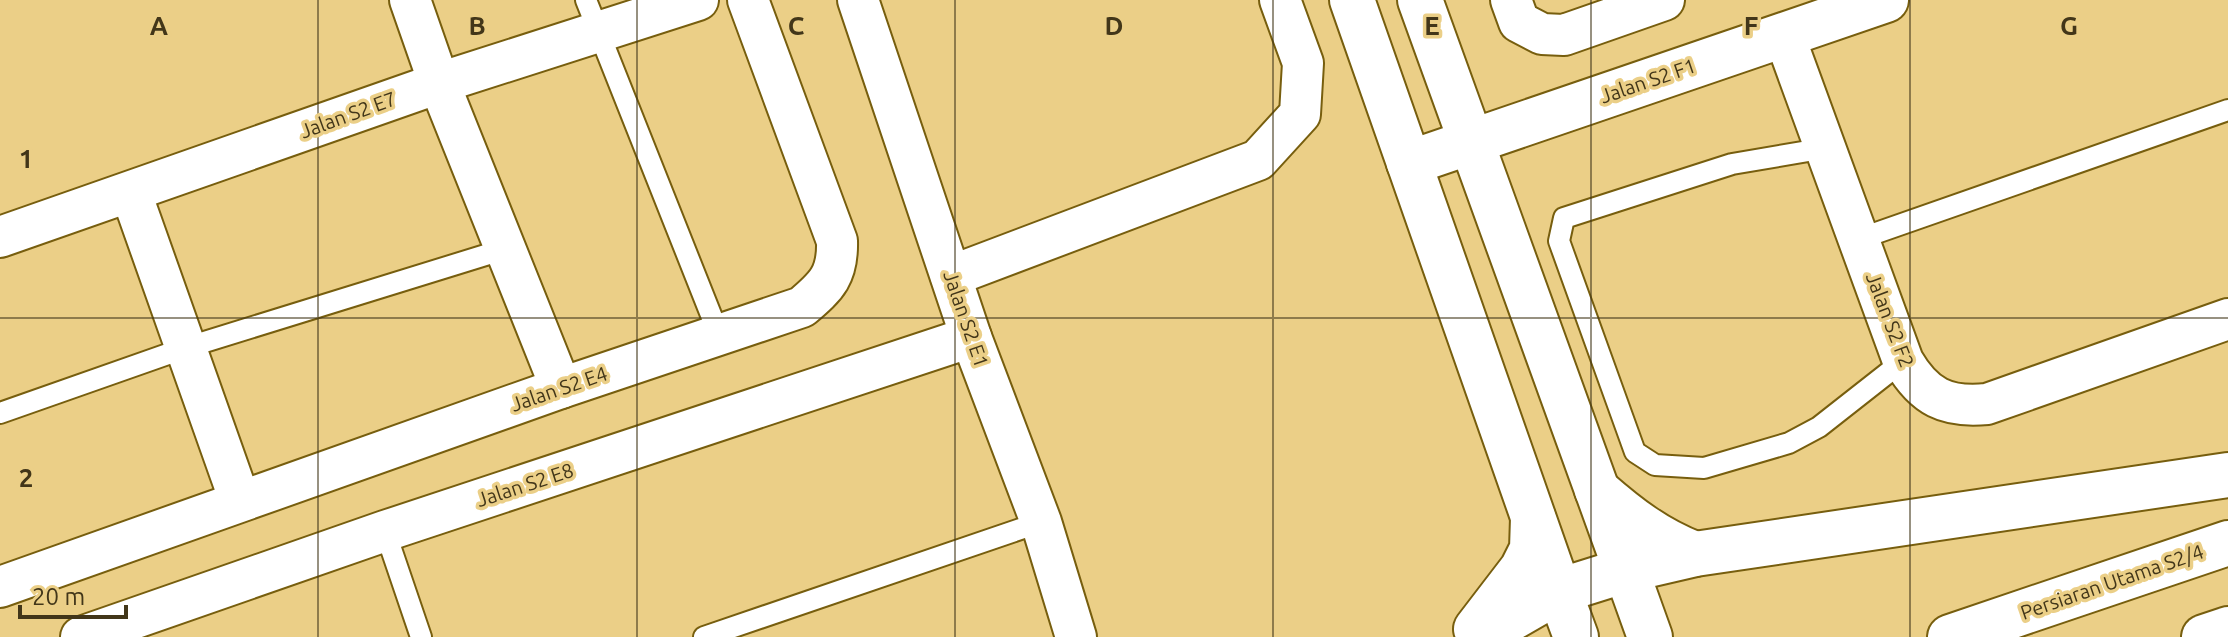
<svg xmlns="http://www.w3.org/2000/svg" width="2228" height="637" font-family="Ubuntu,sans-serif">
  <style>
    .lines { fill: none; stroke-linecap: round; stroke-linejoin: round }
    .service-casing { stroke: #775e0e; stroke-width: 24 }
    .minor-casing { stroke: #775e0e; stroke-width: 44 }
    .tertiary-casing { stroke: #775e0e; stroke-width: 48 }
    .primary-casing { stroke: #775e0e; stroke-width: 48 }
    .service { stroke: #fff; stroke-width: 20 }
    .minor { stroke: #fff; stroke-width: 40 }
    .tertiary { stroke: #fff; stroke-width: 44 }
    .primary { stroke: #fff; stroke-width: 44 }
    .grid { fill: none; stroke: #423619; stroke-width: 2; stroke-opacity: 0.55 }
    .labels { text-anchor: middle; stroke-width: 7; stroke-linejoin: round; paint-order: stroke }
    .street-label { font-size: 20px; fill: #423619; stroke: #ebcf87 }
    .grid-label { font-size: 26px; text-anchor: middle; font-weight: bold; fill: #423619; stroke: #ebcf87; stroke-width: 7; stroke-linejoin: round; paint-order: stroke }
  </style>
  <rect width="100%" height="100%" fill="#ebcf87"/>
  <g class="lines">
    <g class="service-casing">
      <g id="service">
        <path d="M 586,0 L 719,335"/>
        <path d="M 1826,148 L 1732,164 L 1564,218 L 1559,241 L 1635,452 L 1655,465 L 1704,468 L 1789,443 L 1819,427 L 1903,361"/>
        <path d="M 1859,239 L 2228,110"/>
        <path d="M 0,413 L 185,348 L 505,249"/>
        <path d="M 385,531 L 421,637"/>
        <path d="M 704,637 L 1041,522"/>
      </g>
    </g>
    <g class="minor-casing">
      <g id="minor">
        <path d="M 410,0 L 439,83 L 561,388"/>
        <path d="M 858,0 L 971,337 L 1041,522 L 1076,637"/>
        <path d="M 1511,0 L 1519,22 L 1542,34 L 1564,35 L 1664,0"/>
        <path d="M 1784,35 L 1903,361 C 1924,397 1946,408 1987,404 L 2228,319"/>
        <path d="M 131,193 L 240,501"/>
        <path d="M 0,237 L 439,83 L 698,0"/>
        <path d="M 951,276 L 1258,160 L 1300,114 L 1303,63 L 1280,0"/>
        <path d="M 0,587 L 561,388 L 802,307 C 827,286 838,275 837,241 L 748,0"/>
        <path d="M 81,637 L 385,531 L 971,337"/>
      </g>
    </g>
    <g class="tertiary-casing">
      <g id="tertiary">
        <path d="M 1352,0 L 1559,591"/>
        <path d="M 1420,0 L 1626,570"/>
        <path d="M 1409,163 L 1886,0"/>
      </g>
    </g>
    <g class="primary-casing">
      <g id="primary">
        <path d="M 1597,490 C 1628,517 1656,539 1695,554"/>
        <path d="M 1626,570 L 1650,637"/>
        <path d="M 1559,591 L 1576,637"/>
        <path d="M 1476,629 L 1522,569 L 1532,549 L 1533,518"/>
        <path d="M 1479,637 L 1559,591 L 1626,570 L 1695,554 L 2228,475"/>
        <path d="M 1950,637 L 2228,543"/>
        <path d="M 2204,637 L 2228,629"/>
      </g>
    </g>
    <use href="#service" class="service"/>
    <use href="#minor" class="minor"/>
    <use href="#tertiary" class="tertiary"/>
    <use href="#primary" class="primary"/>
  </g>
  <path class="grid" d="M 318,0 L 318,637M 637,0 L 637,637M 955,0 L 955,637M 1273,0 L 1273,637M 1591,0 L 1591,637M 1910,0 L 1910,637M 0,318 L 2228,318"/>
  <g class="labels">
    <g class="street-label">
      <text transform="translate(1648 81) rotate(-19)" y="7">Jalan S2 F1</text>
      <text transform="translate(348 115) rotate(-20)" y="7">Jalan S2 E7</text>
      <text transform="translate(966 319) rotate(71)" y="7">Jalan S2 E1</text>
      <text transform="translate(1890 320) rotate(69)" y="7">Jalan S2 F2</text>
      <text transform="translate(559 389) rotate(-19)" y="7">Jalan S2 E4</text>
      <text transform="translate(525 485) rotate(-18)" y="7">Jalan S2 E8</text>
      <text transform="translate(2112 582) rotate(-19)" y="7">Persiaran Utama S2/4</text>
    </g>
  </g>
  <g class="grid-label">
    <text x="159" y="35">A</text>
    <text x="477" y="35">B</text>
    <text x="796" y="35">C</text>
    <text x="1114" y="35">D</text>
    <text x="1432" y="35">E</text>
    <text x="1751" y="35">F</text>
    <text x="2069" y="35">G</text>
    <text x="26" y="168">1</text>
    <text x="26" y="487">2</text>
  </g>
  <path d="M20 605v12h106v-12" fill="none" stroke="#423619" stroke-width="4"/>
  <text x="32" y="605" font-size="24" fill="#423619" stroke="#ebcf87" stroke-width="6" paint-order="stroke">20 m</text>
</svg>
